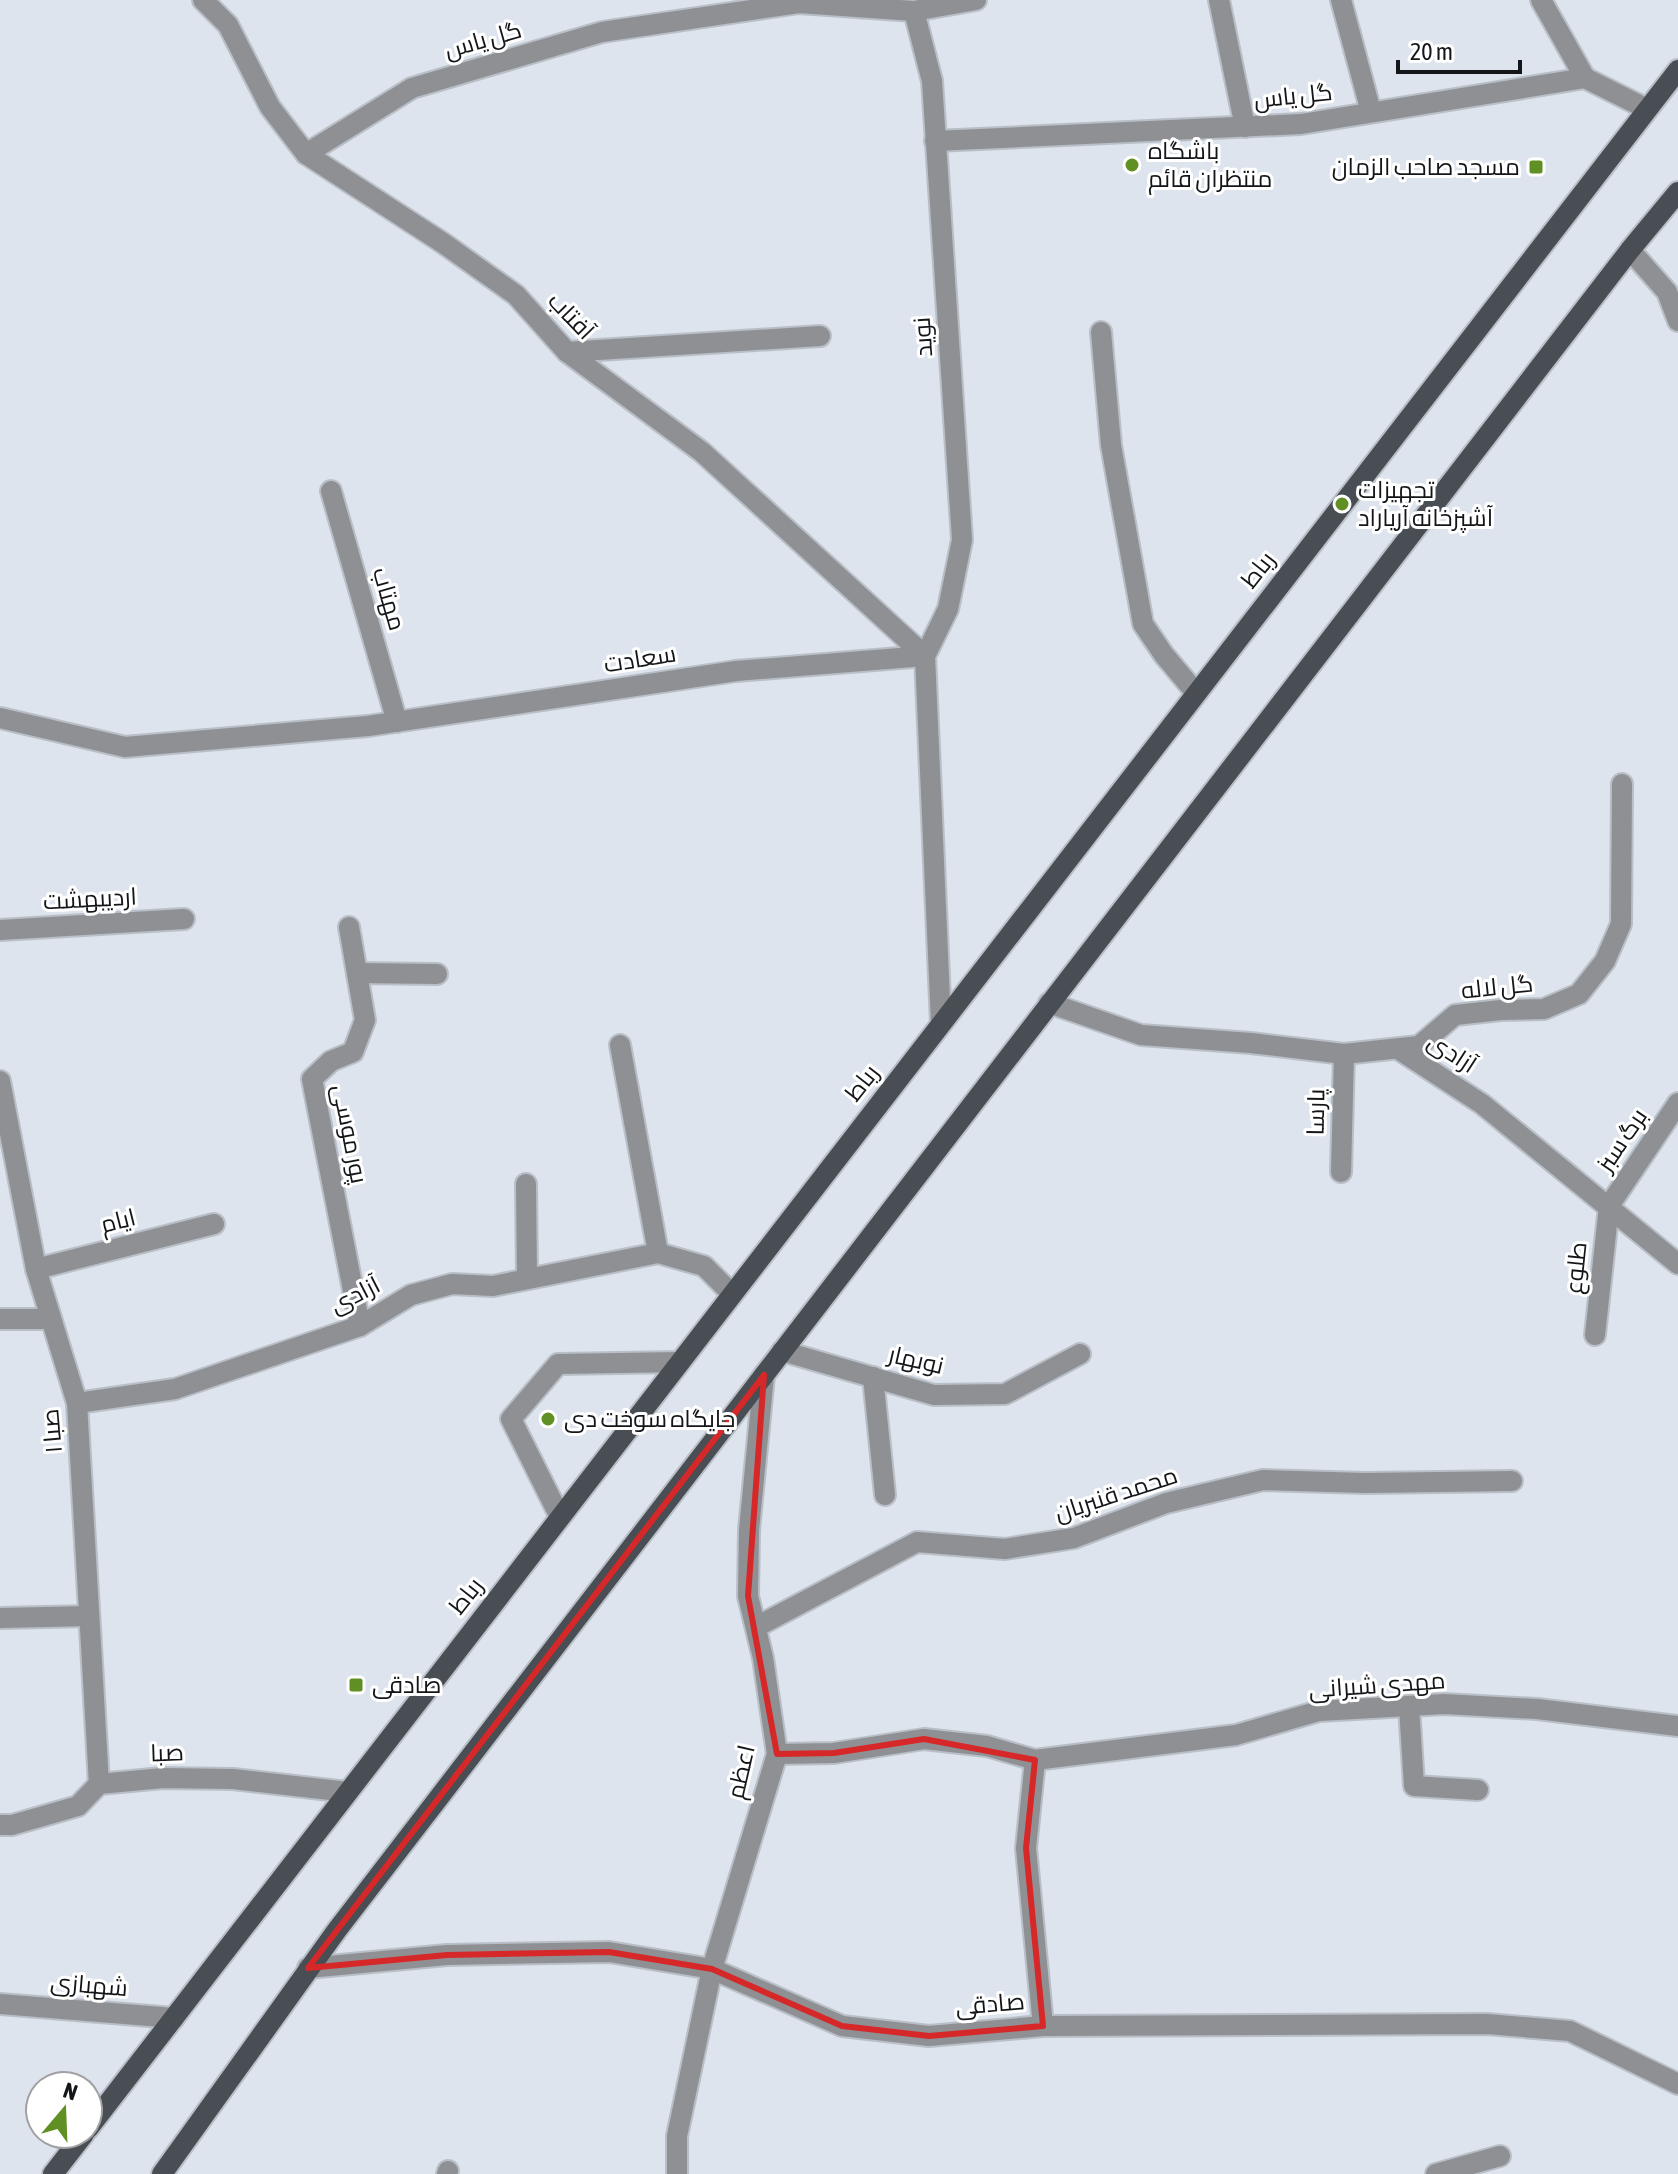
<svg xmlns="http://www.w3.org/2000/svg" width="1678" height="2174" font-family="'Asap Condensed',Cairo,sans-serif">
  <style>
    .lines { fill: none; stroke-linecap: round; stroke-linejoin: round }
    .minor-casing { stroke: #b9bfc7; stroke-width: 24 }
    .major-casing { stroke: #b9bfc7; stroke-width: 24 }
    .minor { stroke: #8e9094; stroke-width: 20 }
    .major { stroke: #494d54; stroke-width: 20 }
    .marked { fill: none; stroke: #d62828; stroke-width: 6; stroke-linejoin: round }
    .poi-dot { fill: #608f23; stroke: #fff; stroke-width: 3 }
    .labels { text-anchor: middle; stroke-width: 6; stroke-linejoin: round; paint-order: stroke }
    .street-label { font-size: 24px; fill: #131518; stroke: #fff }
    .poi-label { font-size: 24px; fill: #131518; stroke: #fff; text-anchor: start }
  </style>
  <rect width="100%" height="100%" fill="#dee4ed"/>
  <g class="lines">
    <g class="minor-casing">
      <g id="minor">
        <path d="M 203,0 L 228,25 L 270,107 L 306,154 L 443,243 L 516,295 L 567,352 L 702,452 L 925,656"/>
        <path d="M 1219,0 L 1245,127"/>
        <path d="M 1341,0 L 1371,112"/>
        <path d="M 1541,0 L 1585,78"/>
        <path d="M 914,11 L 932,81 L 962,540 L 948,609 L 925,656 L 941,1023"/>
        <path d="M 935,141 L 1301,124 L 1585,78 L 1647,109"/>
        <path d="M 306,154 L 412,88 L 602,32 L 799,3 L 914,11 L 976,0"/>
        <path d="M 1630,250 L 1667,292 L 1678,321"/>
        <path d="M 1101,332 L 1111,445 L 1143,624 L 1164,655 L 1196,693"/>
        <path d="M 567,352 L 820,336"/>
        <path d="M 331,491 L 397,722"/>
        <path d="M 0,718 L 125,747 L 368,726 L 736,671 L 925,656"/>
        <path d="M 349,927 L 365,1020 L 353,1052 L 331,1061 L 312,1079 L 360,1326"/>
        <path d="M 0,930 L 184,919"/>
        <path d="M 357,973 L 437,974"/>
        <path d="M 1049,1003 L 1141,1035 L 1251,1043 L 1344,1054 L 1419,1046 L 1455,1015 L 1501,1010 L 1544,1009 L 1579,994 L 1605,961 L 1621,924 L 1622,784"/>
        <path d="M 620,1045 L 658,1253"/>
        <path d="M 1398,1049 L 1482,1104 L 1678,1264"/>
        <path d="M 0,1081 L 36,1269 L 77,1403 L 99,1784"/>
        <path d="M 1341,1172 L 1344,1054"/>
        <path d="M 526,1184 L 527,1279"/>
        <path d="M 36,1269 L 214,1224"/>
        <path d="M 0,1319 L 51,1319"/>
        <path d="M 1595,1335 L 1609,1206 L 1678,1103"/>
        <path d="M 782,1351 L 934,1395 L 1005,1394 L 1080,1354"/>
        <path d="M 873,1377 L 885,1495"/>
        <path d="M 77,1403 L 175,1389 L 360,1326 L 411,1295 L 452,1284 L 493,1286 L 658,1253 L 704,1266 L 732,1294"/>
        <path d="M 560,1517 L 511,1419 L 558,1364 L 680,1362"/>
        <path d="M 0,1618 L 89,1616"/>
        <path d="M 756,1627 L 917,1542 L 1005,1549 L 1074,1538 L 1166,1503 L 1263,1480 L 1365,1483 L 1512,1481"/>
        <path d="M 1409,1706 L 1414,1786 L 1478,1790"/>
        <path d="M 777,1754 L 834,1753 L 924,1739 L 987,1746 L 1035,1760 L 1236,1735 L 1319,1711 L 1444,1704 L 1537,1709 L 1678,1726"/>
        <path d="M 1035,1760 L 1026,1848 L 1043,2026"/>
        <path d="M 0,1825 L 12,1825 L 78,1806 L 99,1784 L 163,1778 L 233,1779 L 348,1792"/>
        <path d="M 308,1968 L 447,1955 L 609,1952 L 712,1969 L 842,2026 L 929,2036 L 1043,2026 L 1487,2024 L 1570,2031 L 1678,2084"/>
        <path d="M 0,2004 L 174,2018"/>
        <path d="M 447,2174 L 448,2171"/>
        <path d="M 677,2174 L 677,2136 L 712,1969 L 777,1754 L 763,1658 L 748,1596 L 749,1530 L 764,1375"/>
        <path d="M 1436,2174 L 1500,2156"/>
      </g>
    </g>
    <g class="major-casing">
      <g id="major">
        <path d="M 88,2129 L 1678,70"/>
        <path d="M 53,2174 L 84,2134"/>
        <path d="M 162,2174 L 337,1930 L 1630,250 L 1678,192"/>
      </g>
    </g>
    <use href="#minor" class="minor"/>
    <use href="#major" class="major"/>
  </g>
  <path class="marked" d="M 764,1375 L 748,1596 L 777,1754 L 834,1753 L 924,1739 L 1035,1760 L 1026,1848 L 1043,2026 L 929,2036 L 842,2026 L 712,1969 L 609,1952 L 447,1955 L 308,1968 Z"/>
  <g class="poi-dot">
    <circle cx="1132" cy="165" r="8"/>
    <rect x="1528" y="159" width="16" height="16" rx="4"/>
    <circle cx="1342" cy="504" r="8"/>
    <circle cx="548" cy="1419" r="8"/>
    <rect x="348" y="1677" width="16" height="16" rx="4"/>
  </g>
  <g class="labels">
    <g class="street-label">
      <text transform="translate(483 40) rotate(-16)" y="8">گل یاس</text>
      <text transform="translate(1293 96) rotate(-6)" y="8">گل یاس</text>
      <text transform="translate(571 316) rotate(46)" y="8">آفتاب</text>
      <text transform="translate(923 337) rotate(-94)" y="8">نوید</text>
      <text transform="translate(1258 570) rotate(-52)" y="8">رباط</text>
      <text transform="translate(389 599) rotate(74)" y="8">مهتاب</text>
      <text transform="translate(640 659) rotate(-9)" y="8">سعادت</text>
      <text transform="translate(90 899) rotate(-3)" y="8">اردیبهشت</text>
      <text transform="translate(1497 987) rotate(-6)" y="8">گل لاله</text>
      <text transform="translate(1452 1053) rotate(33)" y="8">آزادی</text>
      <text transform="translate(862 1083) rotate(-52)" y="8">رباط</text>
      <text transform="translate(1316 1112) rotate(-89)" y="8">پارسا</text>
      <text transform="translate(350 1134) rotate(79)" y="8">پور موسی</text>
      <text transform="translate(1622 1140) rotate(-56)" y="8">برگ سبز</text>
      <text transform="translate(118 1221) rotate(-14)" y="8">ایام</text>
      <text transform="translate(1576 1268) rotate(-84)" y="8">طلوع</text>
      <text transform="translate(355 1295) rotate(-27)" y="8">آزادی</text>
      <text transform="translate(916 1360) rotate(13)" y="8">نوبهار</text>
      <text transform="translate(52 1431) rotate(-95)" y="8">صبا ۱</text>
      <text transform="translate(1116 1494) rotate(-18)" y="8">محمد قنبریان</text>
      <text transform="translate(466 1596) rotate(-52)" y="8">رباط</text>
      <text transform="translate(1377 1685) rotate(-4)" y="8">مهدی شیرانی</text>
      <text transform="translate(167 1753) rotate(-2)" y="8">صبا</text>
      <text transform="translate(741 1772) rotate(-77)" y="8">اعظم</text>
      <text transform="translate(89 1985) rotate(5)" y="8">شهبازی</text>
      <text transform="translate(990 2004) rotate(-5)" y="8">صادقی</text>
    </g>
    <g class="poi-label">
      <text x="1148" y="159">باشگاه<tspan x="1148" dy="28">منتظران قائم</tspan></text>
      <text x="1520" y="175" text-anchor="end">مسجد صاحب الزمان</text>
      <text x="1358" y="498">تجهیزات<tspan x="1358" dy="28">آشپزخانه آریاراد</tspan></text>
      <text x="564" y="1427">جایگاه سوخت دی</text>
      <text x="372" y="1693">صادقی</text>
    </g>
  </g>
  <g transform="translate(64 2110) rotate(19)"><circle r="38" fill="#ffffff" stroke="#a1a1a3" stroke-width="2"/>
  <path d="M0-6L14 30L0 20L-14 30Z" fill="#608f23"/>
  <text y="-12" font-size="22" font-weight="bold" text-anchor="middle" fill="#131518">N</text>
  </g>
  <path d="M1398 60v12h122v-12" fill="none" stroke="#131518" stroke-width="4"/>
  <text x="1410" y="60" font-size="24" fill="#131518" stroke="#ffffff" stroke-width="6" paint-order="stroke">20 m</text>
</svg>
